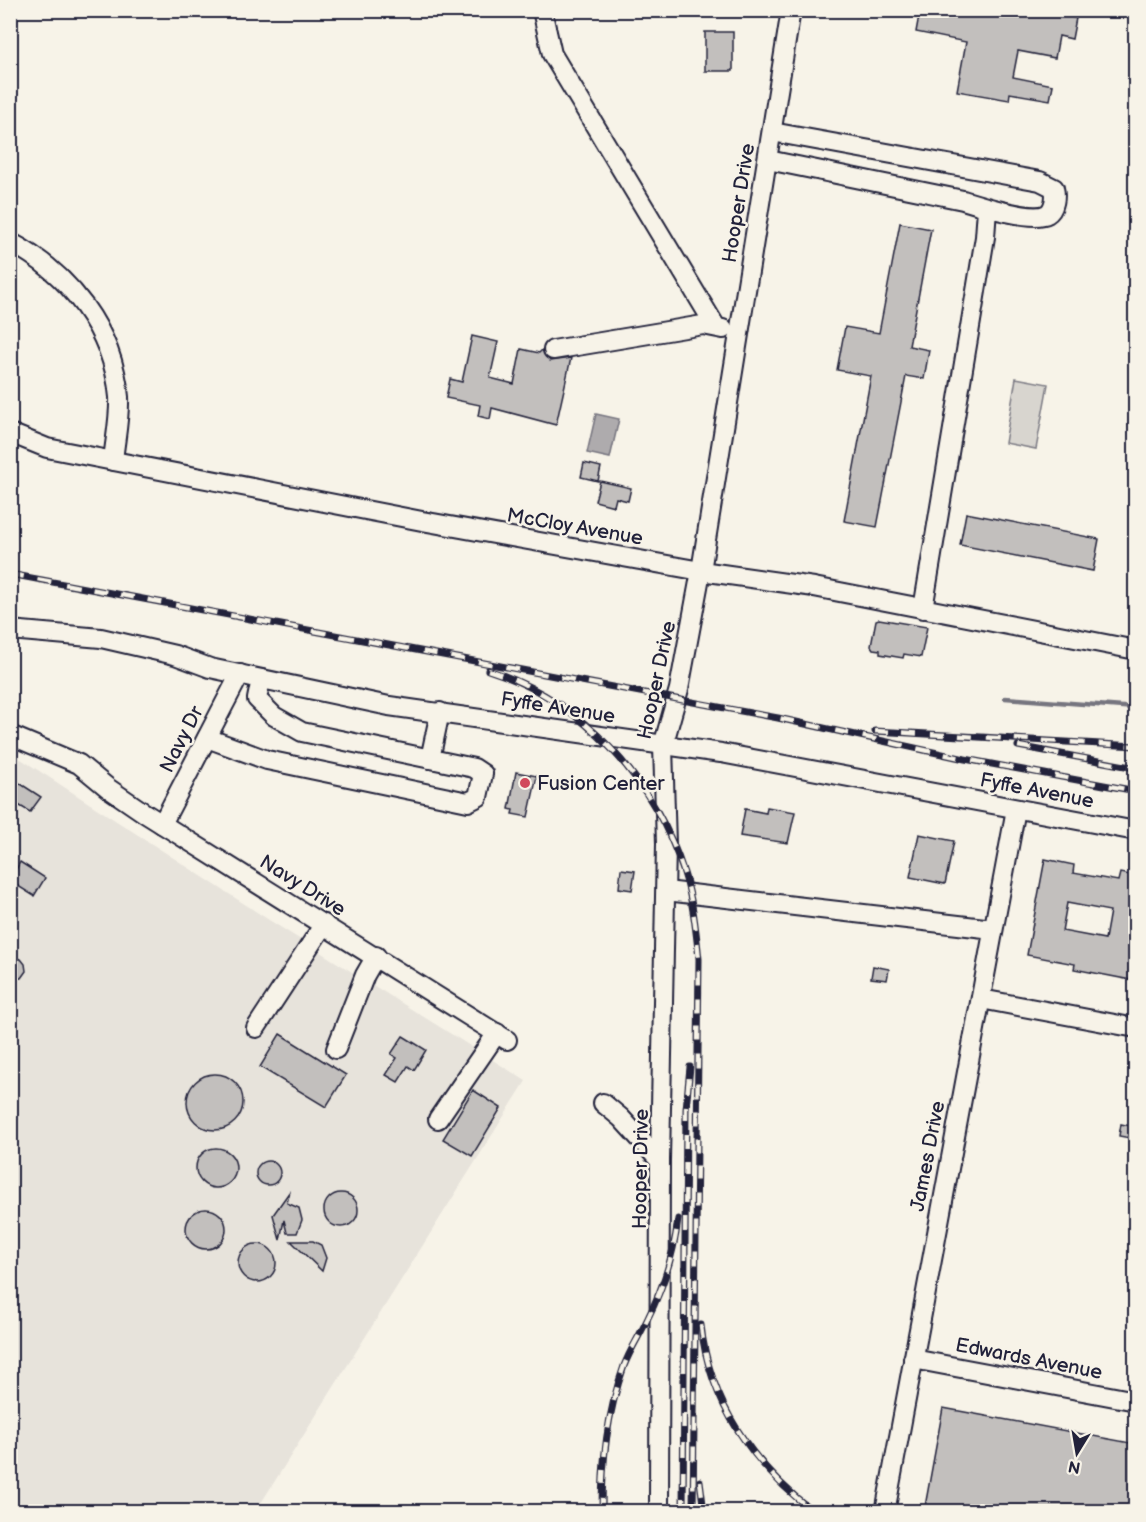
<svg xmlns="http://www.w3.org/2000/svg" width="1146" height="1522" font-family="'Balsamiq Sans',sans-serif">
  <style>
    .built { fill: #e7e3db }
    .green { fill: #d8d5cf; stroke: #7d7c85; stroke-width: 1.5 }
    .water { fill: #aeabad; stroke: #76747f; stroke-width: 1.5 }
    .lines { fill: none; stroke-linecap: round; stroke-linejoin: round }
    .stream { stroke: #76747f; stroke-width: 4.5 }
    .building { fill: #c2bfbd; stroke: #22223b; stroke-width: 1.5; fill-rule: evenodd }
    .minor-casing { stroke: #22223b; stroke-width: 22 }
    .minor { stroke: #f7f3e8; stroke-width: 18 }
    .rail-casing { stroke: #22223b; stroke-width: 7 }
    .rail { stroke: #f7f3e8; stroke-width: 4.5; stroke-dasharray: 14; stroke-linecap: butt }
    .poi-dot { fill: #d1495b; stroke: #f7f3e8; stroke-width: 2 }
    .labels { text-anchor: middle; stroke-width: 5; stroke-linejoin: round; paint-order: stroke }
    .street-label { font-size: 20px; fill: #22223b; stroke: #f7f3e8 }
    .poi-label { font-size: 20px; fill: #22223b; stroke: #f7f3e8; text-anchor: start }
  </style>
  <rect width="100%" height="100%" fill="#f7f3e8"/>
  <filter id="ink" filterUnits="userSpaceOnUse"><feTurbulence type="fractalNoise" baseFrequency=".0167" numOctaves="2"/><feDisplacementMap in="SourceGraphic" scale="12" xChannelSelector="R" yChannelSelector="G"/><feConvolveMatrix kernelMatrix="1 2 1 2 8 2 1 2 1" color-interpolation-filters="sRGB"/></filter>
  <g filter="url(#ink)">
    <path class="built" d="M 10,752 L 269,920 L 526,1081 L 256,1511 L 33,1511 L 11,1497 Z"/>
    <path class="green" d="M 1016,378 L 1048,384 L 1036,449 L 1005,443 Z"/>
    <path class="water" d="M 596,414 L 619,419 L 610,458 L 587,453 Z"/>
    <g class="lines">
      <path class="stream" d="M 1005,698 L 1136,708"/>
    </g>
    <g class="building">
      <path d="M 920,10 L 1064,10 L 1063,16 L 1076,18 L 1072,39 L 1059,36 L 1055,58 L 1018,51 L 1013,77 L 1053,85 L 1050,100 L 1010,93 L 1009,100 L 957,91 L 966,42 L 916,32 Z"/>
      <rect x="705" y="32" width="28" height="39"/>
      <path d="M 900,223 L 931,229 L 909,346 L 929,350 L 924,379 L 906,376 L 877,527 L 844,521 L 871,376 L 837,370 L 845,327 L 879,333 Z"/>
      <path d="M 472,336 L 498,342 L 490,378 L 514,384 L 521,349 L 539,353 L 542,350 L 550,361 L 571,358 L 556,425 L 492,408 L 490,419 L 478,416 L 480,405 L 446,398 L 450,379 L 462,382 Z"/>
      <path d="M 584,463 L 601,467 L 598,481 L 581,477 Z"/>
      <path d="M 600,481 L 631,488 L 628,501 L 616,498 L 614,506 L 595,501 Z"/>
      <path d="M 966,513 L 1099,539 L 1093,571 L 960,545 Z"/>
      <path d="M 879,619 L 927,627 L 921,657 L 904,654 L 903,658 L 880,654 L 880,650 L 873,649 L 871,646 L 876,620 Z"/>
      <path d="M 516,772 L 537,776 L 528,817 L 512,814 L 513,810 L 509,809 Z"/>
      <path d="M 10,777 L 41,797 L 30,812 L 10,800 Z"/>
      <path d="M 767,807 L 795,812 L 788,843 L 740,836 L 745,809 L 766,813 Z"/>
      <path d="M 919,834 L 954,841 L 945,884 L 910,877 Z"/>
      <path d="M 1045,859 L 1074,865 L 1073,873 L 1118,881 L 1120,873 L 1136,876 L 1136,981 L 1074,969 L 1075,964 L 1027,955 ZM 1067,903 L 1110,911 L 1105,939 L 1062,931 Z"/>
      <path d="M 20,862 L 45,878 L 34,896 L 10,881 Z"/>
      <path d="M 621,869 L 635,871 L 632,890 L 619,888 Z"/>
      <path d="M 10,957 L 21,959 L 25,964 L 26,971 L 21,978 L 10,979 Z"/>
      <path d="M 873,966 L 889,969 L 887,980 L 871,978 Z"/>
      <path d="M 280,1034 L 346,1075 L 326,1107 L 260,1067 Z"/>
      <path d="M 403,1036 L 426,1050 L 414,1070 L 408,1066 L 398,1082 L 386,1075 L 397,1058 L 391,1054 Z"/>
      <circle cx="215" cy="1102" r="28"/>
      <path d="M 473,1090 L 501,1108 L 472,1156 L 443,1139 Z"/>
      <path d="M 1121,1124 L 1136,1127 L 1136,1139 L 1119,1136 Z"/>
      <circle cx="216" cy="1168" r="20"/>
      <circle cx="268" cy="1173" r="12"/>
      <path d="M 290,1191 L 287,1203 L 299,1208 L 302,1220 L 297,1233 L 287,1233 L 284,1220 L 280,1240 L 273,1215 Z"/>
      <circle cx="341" cy="1210" r="17"/>
      <circle cx="206" cy="1229" r="20"/>
      <path d="M 291,1241 L 313,1241 L 321,1245 L 326,1258 L 322,1271 Z"/>
      <circle cx="257" cy="1263" r="19"/>
      <path d="M 943,1408 L 1136,1444 L 1136,1512 L 924,1512 Z"/>
    </g>
    <g class="lines">
      <g class="minor-casing">
        <g id="minor">
          <path d="M 542,10 L 552,54 L 716,327"/>
          <path d="M 768,160 L 963,200 C 979,205 1033,222 1047,214 C 1055,209 1056,196 1054,188 L 1040,181 L 772,132"/>
          <path d="M 10,242 C 69,273 113,330 119,397 C 120,417 115,440 113,461"/>
          <path d="M 553,350 L 703,325 L 723,329"/>
          <path d="M 10,433 L 47,448 L 422,521 L 701,571 L 814,587 L 1136,650"/>
          <path d="M 923,609 L 985,237 L 987,209"/>
          <path d="M 10,630 L 101,638 L 175,655 L 210,668 L 389,706 L 721,753 L 1136,831"/>
          <path d="M 10,735 L 79,764 L 108,788 L 146,814 L 507,1040"/>
          <path d="M 207,738 L 267,760 L 468,802 L 478,797 L 483,774 L 474,768 L 302,732 L 274,716 L 257,699 L 261,679"/>
          <path d="M 430,759 L 440,712"/>
          <path d="M 162,824 L 240,674"/>
          <path d="M 666,891 L 993,929"/>
          <path d="M 981,999 L 1136,1028"/>
          <path d="M 256,1028 L 324,924"/>
          <path d="M 336,1049 L 365,975 L 376,956"/>
          <path d="M 603,1103 L 621,1118 L 660,1161"/>
          <path d="M 438,1119 L 497,1033"/>
          <path d="M 913,1359 L 1136,1401"/>
          <path d="M 659,1512 L 660,1161 L 666,844 L 663,746 L 679,689 L 701,571 L 791,10"/>
          <path d="M 885,1512 L 1016,809"/>
        </g>
      </g>
      <use href="#minor" class="minor"/>
      <g class="rail-casing">
        <g id="rail">
          <path d="M 10,574 L 778,718 L 965,759 L 1136,791"/>
          <path d="M 488,670 C 583,700 654,780 684,873 C 693,900 696,931 699,959 L 693,1512"/>
          <path d="M 875,731 L 1136,746"/>
          <path d="M 1018,746 L 1136,768"/>
          <path d="M 701,1325 C 709,1403 754,1466 814,1512"/>
          <path d="M 700,1481 L 704,1512"/>
          <path d="M 602,1512 C 602,1461 607,1414 624,1366 C 630,1350 640,1335 647,1320 C 663,1288 674,1254 678,1219"/>
          <path d="M 683,1512 L 686,1109 L 690,1067"/>
        </g>
      </g>
      <use href="#rail" class="rail"/>
    </g>
  </g>
  <circle class="poi-dot" cx="525" cy="783" r="6"/>
  <g class="labels">
    <g class="street-label">
      <text transform="translate(738 203) rotate(-81)" y="7">Hooper Drive</text>
      <text transform="translate(575 526) rotate(10)" y="7">McCloy Avenue</text>
      <text transform="translate(656 680) rotate(-78)" y="7">Hooper Drive</text>
      <text transform="translate(558 707) rotate(9)" y="7">Fyffe Avenue</text>
      <text transform="translate(181 739) rotate(-63)" y="7">Navy Dr</text>
      <text transform="translate(1037 790) rotate(11)" y="7">Fyffe Avenue</text>
      <text transform="translate(303 885) rotate(32)" y="7">Navy Drive</text>
      <text transform="translate(927 1156) rotate(-79)" y="7">James Drive</text>
      <text transform="translate(640 1169) rotate(-89)" y="7">Hooper Drive</text>
      <text transform="translate(1029 1358) rotate(11)" y="7">Edwards Avenue</text>
    </g>
    <g class="poi-label">
      <text x="537" y="790">Fusion Center</text>
    </g>
  </g>
  <rect width="1146" height="1522" fill="none" stroke="#f7f3e8" stroke-width="36"/>
  <rect x="18" y="18" width="1110" height="1486" fill="none" stroke="#22223b" stroke-width="2" filter="url(#ink)"/>
  <g transform="translate(1077 1453) rotate(191)" stroke="#f7f3e8" stroke-width="4.5" paint-order="stroke">
  <path d="M0-4.5L10 22L0 15L-10 22Z" fill="#22223b"/>
  <text y="-9" font-size="16" font-weight="bold" text-anchor="middle" fill="#22223b">N</text>
  </g>
</svg>
